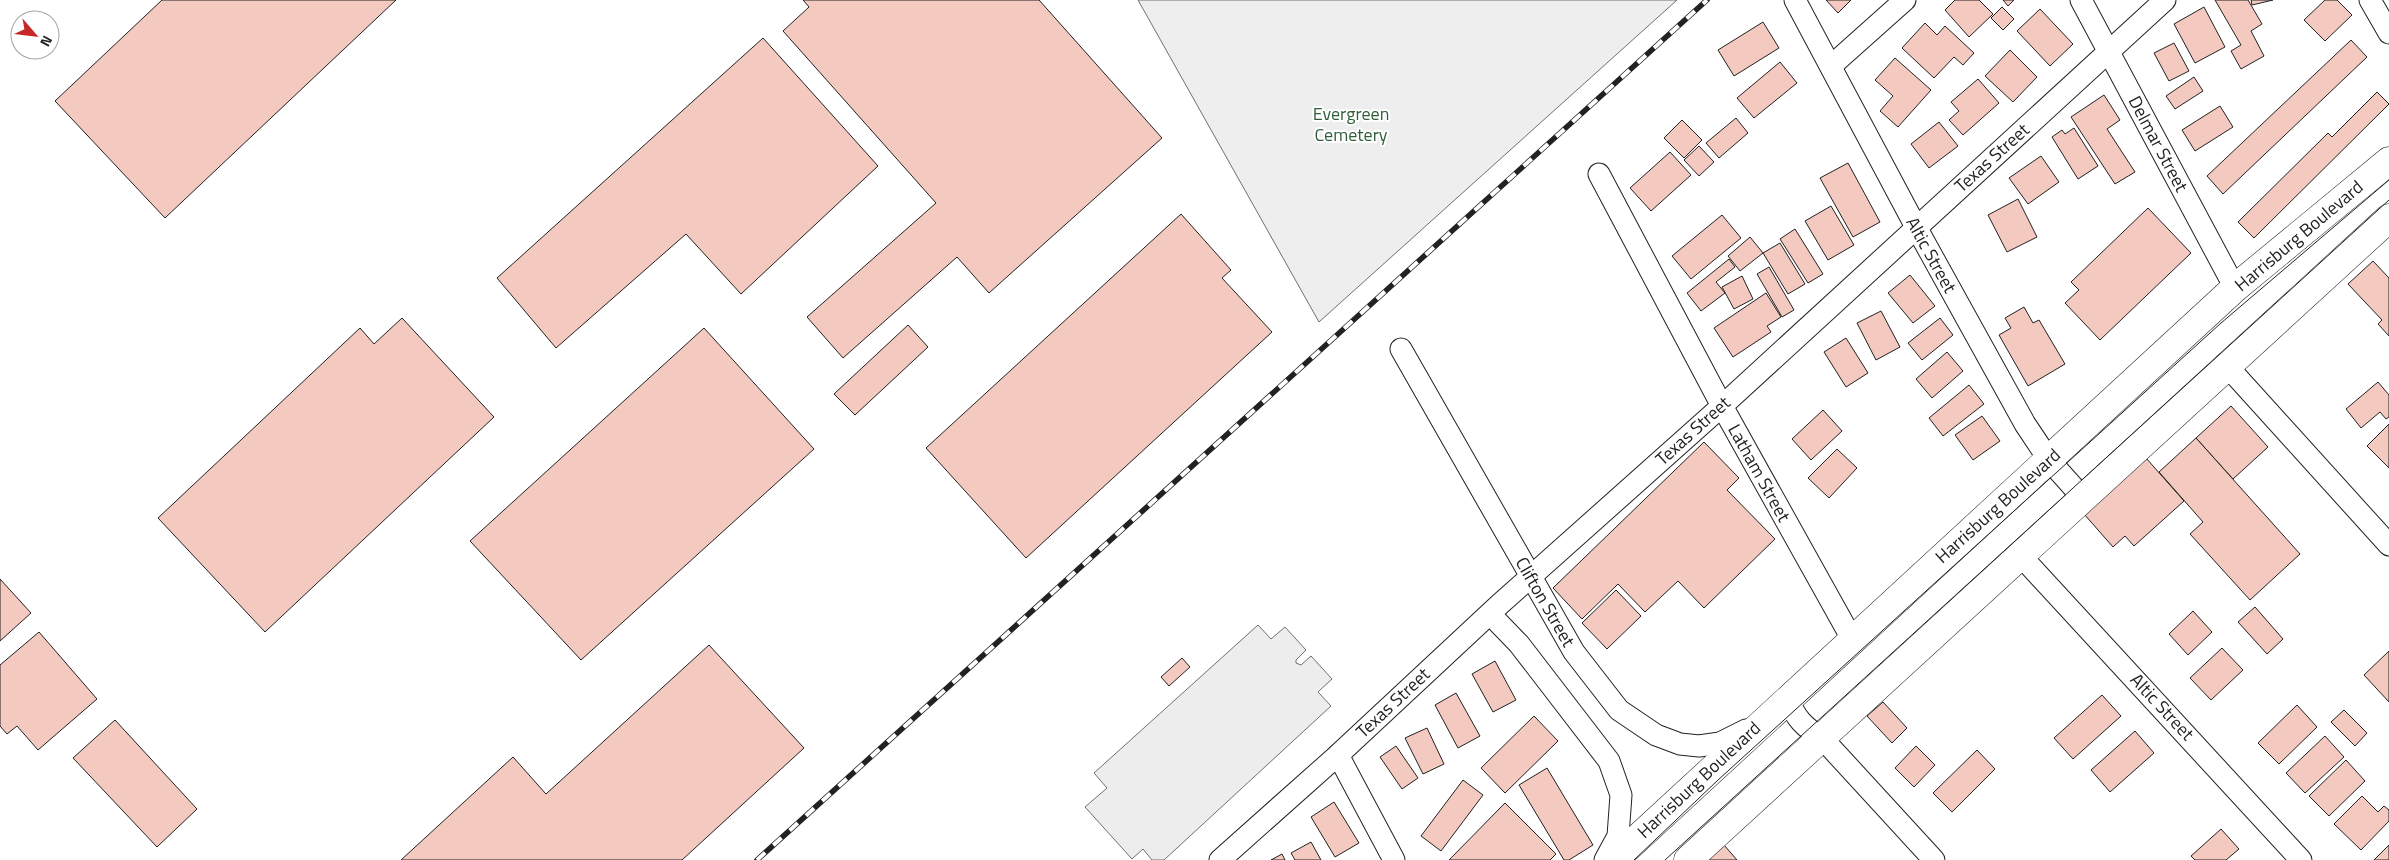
<svg xmlns="http://www.w3.org/2000/svg" width="2389" height="860" font-family="'Titillium Web',sans-serif">
  <style>
    .green { fill: #eee; stroke: #6f6f6f }
    .parking { fill: #ededed; stroke: #6f6f6f }
    .building { fill: #f3c9c0; stroke: #222 }
    .lines { fill: none; stroke-linecap: round; stroke-linejoin: round }
    .minor-casing { stroke: #222; stroke-width: 23 }
    .major-casing { stroke: #222; stroke-width: 29 }
    .minor { stroke: #fff; stroke-width: 21 }
    .major { stroke: #fff; stroke-width: 28 }
    .tram { stroke: #222; stroke-width: 1 }
    .rail-casing { stroke: #222; stroke-width: 5.5 }
    .rail { stroke: #fff; stroke-width: 4; stroke-dasharray: 11; stroke-linecap: butt }
    .labels { text-anchor: middle; stroke-width: 4; stroke-linejoin: round; paint-order: stroke }
    .park-label { font-size: 18px; fill: #2f5e38; stroke: #fff }
    .street-label { font-size: 18px; fill: #222; stroke: #fff }
  </style>
  <rect width="100%" height="100%" fill="#fff"/>
  <path class="green" d="M 1138,0 L 1677,0 L 1319,322 Z"/>
  <path class="parking" d="M 1258,625 L 1271,639 L 1285,627 L 1306,650 L 1296,660 L 1296,663 L 1301,665 L 1311,656 L 1332,679 L 1318,692 L 1331,706 L 1164,860 L 1152,860 L 1143,849 L 1132,859 L 1085,807 L 1107,788 L 1094,773 Z"/>
  <g class="building">
    <path d="M 162,0 L 396,0 L 165,218 L 55,101 Z"/>
    <path d="M 803,0 L 1039,0 L 1162,138 L 989,293 L 957,257 L 843,358 L 807,317 L 936,203 L 783,31 L 809,7 Z"/>
    <path d="M 1826,0 L 1851,0 L 1838,13 Z"/>
    <path d="M 1955,0 L 1979,0 L 1993,14 L 1969,37 L 1945,10 Z"/>
    <path d="M 2003,0 L 2014,0 L 2008,6 Z"/>
    <path d="M 2215,0 L 2248,0 L 2262,24 L 2251,31 L 2264,56 L 2241,69 L 2231,51 L 2241,45 Z"/>
    <path d="M 2251,0 L 2273,0 L 2252,5 Z"/>
    <path d="M 2325,0 L 2337,0 L 2352,15 L 2325,41 L 2304,20 Z"/>
    <path d="M 2002,7 L 2014,19 L 2003,30 L 1991,18 Z"/>
    <path d="M 2204,7 L 2225,47 L 2195,63 L 2174,24 Z"/>
    <path d="M 2040,9 L 2073,44 L 2050,66 L 2017,31 Z"/>
    <path d="M 1763,22 L 1779,48 L 1734,76 L 1718,50 Z"/>
    <path d="M 1925,23 L 1937,35 L 1945,26 L 1974,53 L 1963,65 L 1954,57 L 1934,78 L 1902,48 Z"/>
    <path d="M 763,38 L 878,166 L 741,294 L 686,234 L 556,348 L 497,278 Z"/>
    <path d="M 2351,40 L 2367,57 L 2223,194 L 2207,176 Z"/>
    <path d="M 2174,43 L 2189,71 L 2169,81 L 2154,53 Z"/>
    <path d="M 2010,50 L 2037,77 L 2013,102 L 1985,76 Z"/>
    <path d="M 1895,58 L 1931,90 L 1898,127 L 1880,111 L 1893,96 L 1875,80 Z"/>
    <path d="M 1780,62 L 1797,83 L 1754,118 L 1737,98 Z"/>
    <path d="M 2194,77 L 2203,91 L 2175,109 L 2166,96 Z"/>
    <path d="M 1978,79 L 1999,103 L 1963,135 L 1949,120 L 1959,111 L 1951,102 Z"/>
    <path d="M 2377,92 L 2389,104 L 2254,238 L 2238,222 L 2328,133 L 2332,137 Z"/>
    <path d="M 2104,95 L 2120,120 L 2107,129 L 2135,172 L 2115,184 L 2071,117 Z"/>
    <path d="M 2220,106 L 2233,127 L 2195,151 L 2182,130 Z"/>
    <path d="M 1736,118 L 1748,133 L 1719,158 L 1706,143 Z"/>
    <path d="M 1682,120 L 1702,140 L 1684,158 L 1664,138 Z"/>
    <path d="M 1939,122 L 1958,146 L 1929,168 L 1911,144 Z"/>
    <path d="M 2074,128 L 2098,166 L 2078,179 L 2052,137 L 2062,130 L 2065,134 Z"/>
    <path d="M 1699,146 L 1714,162 L 1699,176 L 1684,160 Z"/>
    <path d="M 1670,152 L 1691,175 L 1651,211 L 1630,188 Z"/>
    <path d="M 2041,156 L 2059,182 L 2028,204 L 2009,178 Z"/>
    <path d="M 1848,163 L 1880,222 L 1853,237 L 1820,178 Z"/>
    <path d="M 2018,199 L 2037,237 L 2007,252 L 1988,215 Z"/>
    <path d="M 1831,206 L 1854,245 L 1828,260 L 1805,221 Z"/>
    <path d="M 2148,208 L 2191,253 L 2100,340 L 2065,303 L 2079,290 L 2071,282 Z"/>
    <path d="M 1181,214 L 1231,270 L 1222,278 L 1272,332 L 1026,558 L 926,448 Z"/>
    <path d="M 1722,215 L 1741,238 L 1691,279 L 1672,256 Z"/>
    <path d="M 1795,229 L 1823,274 L 1808,283 L 1780,239 Z"/>
    <path d="M 1750,237 L 1763,253 L 1740,271 L 1728,256 Z"/>
    <path d="M 1780,243 L 1805,284 L 1788,294 L 1763,253 Z"/>
    <path d="M 1729,259 L 1735,267 L 1716,282 L 1725,293 L 1701,311 L 1687,293 Z"/>
    <path d="M 2373,261 L 2389,278 L 2389,336 L 2378,324 L 2382,320 L 2348,284 Z"/>
    <path d="M 1769,267 L 1794,310 L 1782,317 L 1757,274 Z"/>
    <path d="M 1910,275 L 1935,306 L 1913,323 L 1888,293 Z"/>
    <path d="M 1742,276 L 1753,299 L 1734,309 L 1722,287 Z"/>
    <path d="M 1766,293 L 1781,317 L 1767,326 L 1771,332 L 1733,357 L 1714,328 Z"/>
    <path d="M 2024,307 L 2033,323 L 2039,320 L 2065,364 L 2028,386 L 1999,335 L 2011,328 L 2005,318 Z"/>
    <path d="M 1881,311 L 1900,347 L 1876,360 L 1857,323 Z"/>
    <path d="M 402,318 L 494,417 L 265,632 L 158,518 L 360,328 L 374,344 Z"/>
    <path d="M 1940,318 L 1953,335 L 1922,360 L 1908,343 Z"/>
    <path d="M 908,325 L 928,347 L 855,415 L 834,394 Z"/>
    <path d="M 704,328 L 814,449 L 581,660 L 470,541 Z"/>
    <path d="M 1846,338 L 1868,373 L 1846,387 L 1824,352 Z"/>
    <path d="M 1947,352 L 1963,371 L 1932,398 L 1916,379 Z"/>
    <path d="M 2378,382 L 2389,395 L 2389,417 L 2386,419 L 2380,412 L 2361,428 L 2346,409 Z"/>
    <path d="M 1969,385 L 1984,404 L 1943,436 L 1929,418 Z"/>
    <path d="M 2231,406 L 2268,447 L 2233,479 L 2196,438 Z"/>
    <path d="M 1823,410 L 1842,431 L 1811,460 L 1792,439 Z"/>
    <path d="M 1982,416 L 2000,441 L 1973,460 L 1955,435 Z"/>
    <path d="M 2389,424 L 2389,468 L 2367,446 Z"/>
    <path d="M 2196,438 L 2300,554 L 2250,600 L 2190,534 L 2203,522 L 2159,472 Z"/>
    <path d="M 1704,442 L 1739,478 L 1727,490 L 1775,539 L 1704,608 L 1678,581 L 1645,612 L 1618,584 L 1582,619 L 1553,588 Z"/>
    <path d="M 1837,449 L 1857,468 L 1829,498 L 1808,478 Z"/>
    <path d="M 2146,458 L 2184,501 L 2134,546 L 2125,536 L 2113,547 L 2084,514 Z"/>
    <path d="M 0,579 L 31,613 L 0,641 Z"/>
    <path d="M 1616,590 L 1641,616 L 1607,649 L 1582,623 Z"/>
    <path d="M 2255,607 L 2283,639 L 2267,654 L 2238,622 Z"/>
    <path d="M 2193,611 L 2212,632 L 2188,655 L 2169,634 Z"/>
    <path d="M 39,632 L 97,699 L 38,750 L 17,726 L 7,734 L 0,726 L 0,665 Z"/>
    <path d="M 709,645 L 804,748 L 682,860 L 401,860 L 513,757 L 546,794 Z"/>
    <path d="M 2222,648 L 2243,670 L 2211,700 L 2190,678 Z"/>
    <path d="M 2389,651 L 2389,702 L 2364,675 Z"/>
    <path d="M 1182,658 L 1190,667 L 1169,686 L 1161,677 Z"/>
    <path d="M 1495,661 L 1516,700 L 1493,712 L 1472,674 Z"/>
    <path d="M 1456,693 L 1480,736 L 1458,748 L 1435,705 Z"/>
    <path d="M 2102,695 L 2121,716 L 2073,759 L 2054,738 Z"/>
    <path d="M 1883,702 L 1907,728 L 1892,743 L 1867,716 Z"/>
    <path d="M 2297,705 L 2317,727 L 2279,764 L 2258,743 Z"/>
    <path d="M 2344,710 L 2367,733 L 2355,746 L 2331,722 Z"/>
    <path d="M 1534,716 L 1558,741 L 1505,793 L 1481,768 Z"/>
    <path d="M 115,720 L 197,809 L 157,847 L 73,758 Z"/>
    <path d="M 1427,728 L 1444,764 L 1423,774 L 1405,738 Z"/>
    <path d="M 2135,731 L 2154,753 L 2110,792 L 2091,770 Z"/>
    <path d="M 2325,736 L 2344,757 L 2305,793 L 2286,773 Z"/>
    <path d="M 1396,746 L 1418,778 L 1402,789 L 1380,757 Z"/>
    <path d="M 1916,746 L 1935,765 L 1914,787 L 1895,768 Z"/>
    <path d="M 1977,750 L 1995,769 L 1952,812 L 1933,793 Z"/>
    <path d="M 2346,760 L 2365,781 L 2329,816 L 2309,796 Z"/>
    <path d="M 1547,768 L 1593,845 L 1569,860 L 1564,860 L 1519,785 Z"/>
    <path d="M 1463,780 L 1483,795 L 1441,851 L 1421,836 Z"/>
    <path d="M 2362,796 L 2378,812 L 2384,806 L 2389,810 L 2389,821 L 2361,850 L 2334,824 Z"/>
    <path d="M 1334,802 L 1359,843 L 1335,857 L 1311,817 Z"/>
    <path d="M 1505,803 L 1556,854 L 1550,860 L 1449,860 Z"/>
    <path d="M 2221,829 L 2239,849 L 2226,860 L 2195,860 L 2191,856 Z"/>
    <path d="M 1311,842 L 1321,860 L 1295,860 L 1291,853 Z"/>
    <path d="M 1724,845 L 1737,860 L 1708,860 Z"/>
    <path d="M 2389,845 L 2389,860 L 2374,860 Z"/>
    <path d="M 1282,854 L 1285,860 L 1271,860 Z"/>
  </g>
  <g class="lines">
    <g class="minor-casing">
      <g id="minor">
        <path d="M 1795,0 L 1916,227 L 2025,424 L 2049,460 L 2083,498"/>
        <path d="M 2081,0 L 2235,288"/>
        <path d="M 2370,0 L 2389,33"/>
        <path d="M 1831,66 L 1905,0"/>
        <path d="M 1599,174 L 1722,406 L 1852,639"/>
        <path d="M 1401,349 L 1574,652 L 1619,710 L 1656,735 L 1680,744 L 1699,746 L 1720,743 L 1746,730"/>
        <path d="M 2227,366 L 2389,545"/>
        <path d="M 2020,555 L 2301,860"/>
        <path d="M 1490,614 L 1519,644 L 1609,761 L 1621,795 L 1618,836 L 1605,860"/>
        <path d="M 1788,698 C 1794,717 1805,728 1822,738 L 1934,860"/>
        <path d="M 1338,755 L 1394,860"/>
        <path d="M 1220,860 L 1338,755 L 1500,604 L 1722,406 L 2165,0"/>
      </g>
    </g>
    <g class="major-casing">
      <g id="major">
        <path d="M 1614,860 L 2235,288 L 2389,161"/>
        <path d="M 1688,860 L 2389,218"/>
      </g>
    </g>
    <use href="#minor" class="minor"/>
    <use href="#major" class="major"/>
    <g class="tram">
      <path d="M 1634,860 L 1718,780 L 2221,323 L 2389,180"/>
      <path d="M 1665,860 L 2389,200"/>
    </g>
    <g class="rail-casing">
      <path id="rail" d="M 757,860 L 1707,0"/>
    </g>
    <use href="#rail" class="rail"/>
  </g>
  <g class="labels">
    <g class="park-label">
      <text x="1351" y="120">Evergreen<tspan x="1351" dy="21">Cemetery</tspan></text>
    </g>
    <g class="street-label">
      <text transform="translate(2158 144) rotate(62)" y="6">Delmar Street</text>
      <text transform="translate(1992 158) rotate(-42)" y="6">Texas Street</text>
      <text transform="translate(2299 236) rotate(-40)" y="6">Harrisburg Boulevard</text>
      <text transform="translate(1931 255) rotate(61)" y="6">Altic Street</text>
      <text transform="translate(1693 431) rotate(-42)" y="6">Texas Street</text>
      <text transform="translate(1759 473) rotate(61)" y="6">Latham Street</text>
      <text transform="translate(1998 506) rotate(-42)" y="6">Harrisburg Boulevard</text>
      <text transform="translate(1545 602) rotate(60)" y="6">Clifton Street</text>
      <text transform="translate(1393 703) rotate(-43)" y="6">Texas Street</text>
      <text transform="translate(2162 707) rotate(47)" y="6">Altic Street</text>
      <text transform="translate(1699 780) rotate(-43)" y="6">Harrisburg Boulevard</text>
    </g>
  </g>
  <g transform="translate(35 35) rotate(118)"><circle r="24" fill="#ffffff" stroke="#a7a7a7"/>
  <path d="M0-4L9 19L0 12L-9 19Z" fill="#c62828"/>
  <text y="-8" font-size="14" font-weight="bold" text-anchor="middle" fill="#222222">N</text>
  </g>
</svg>
